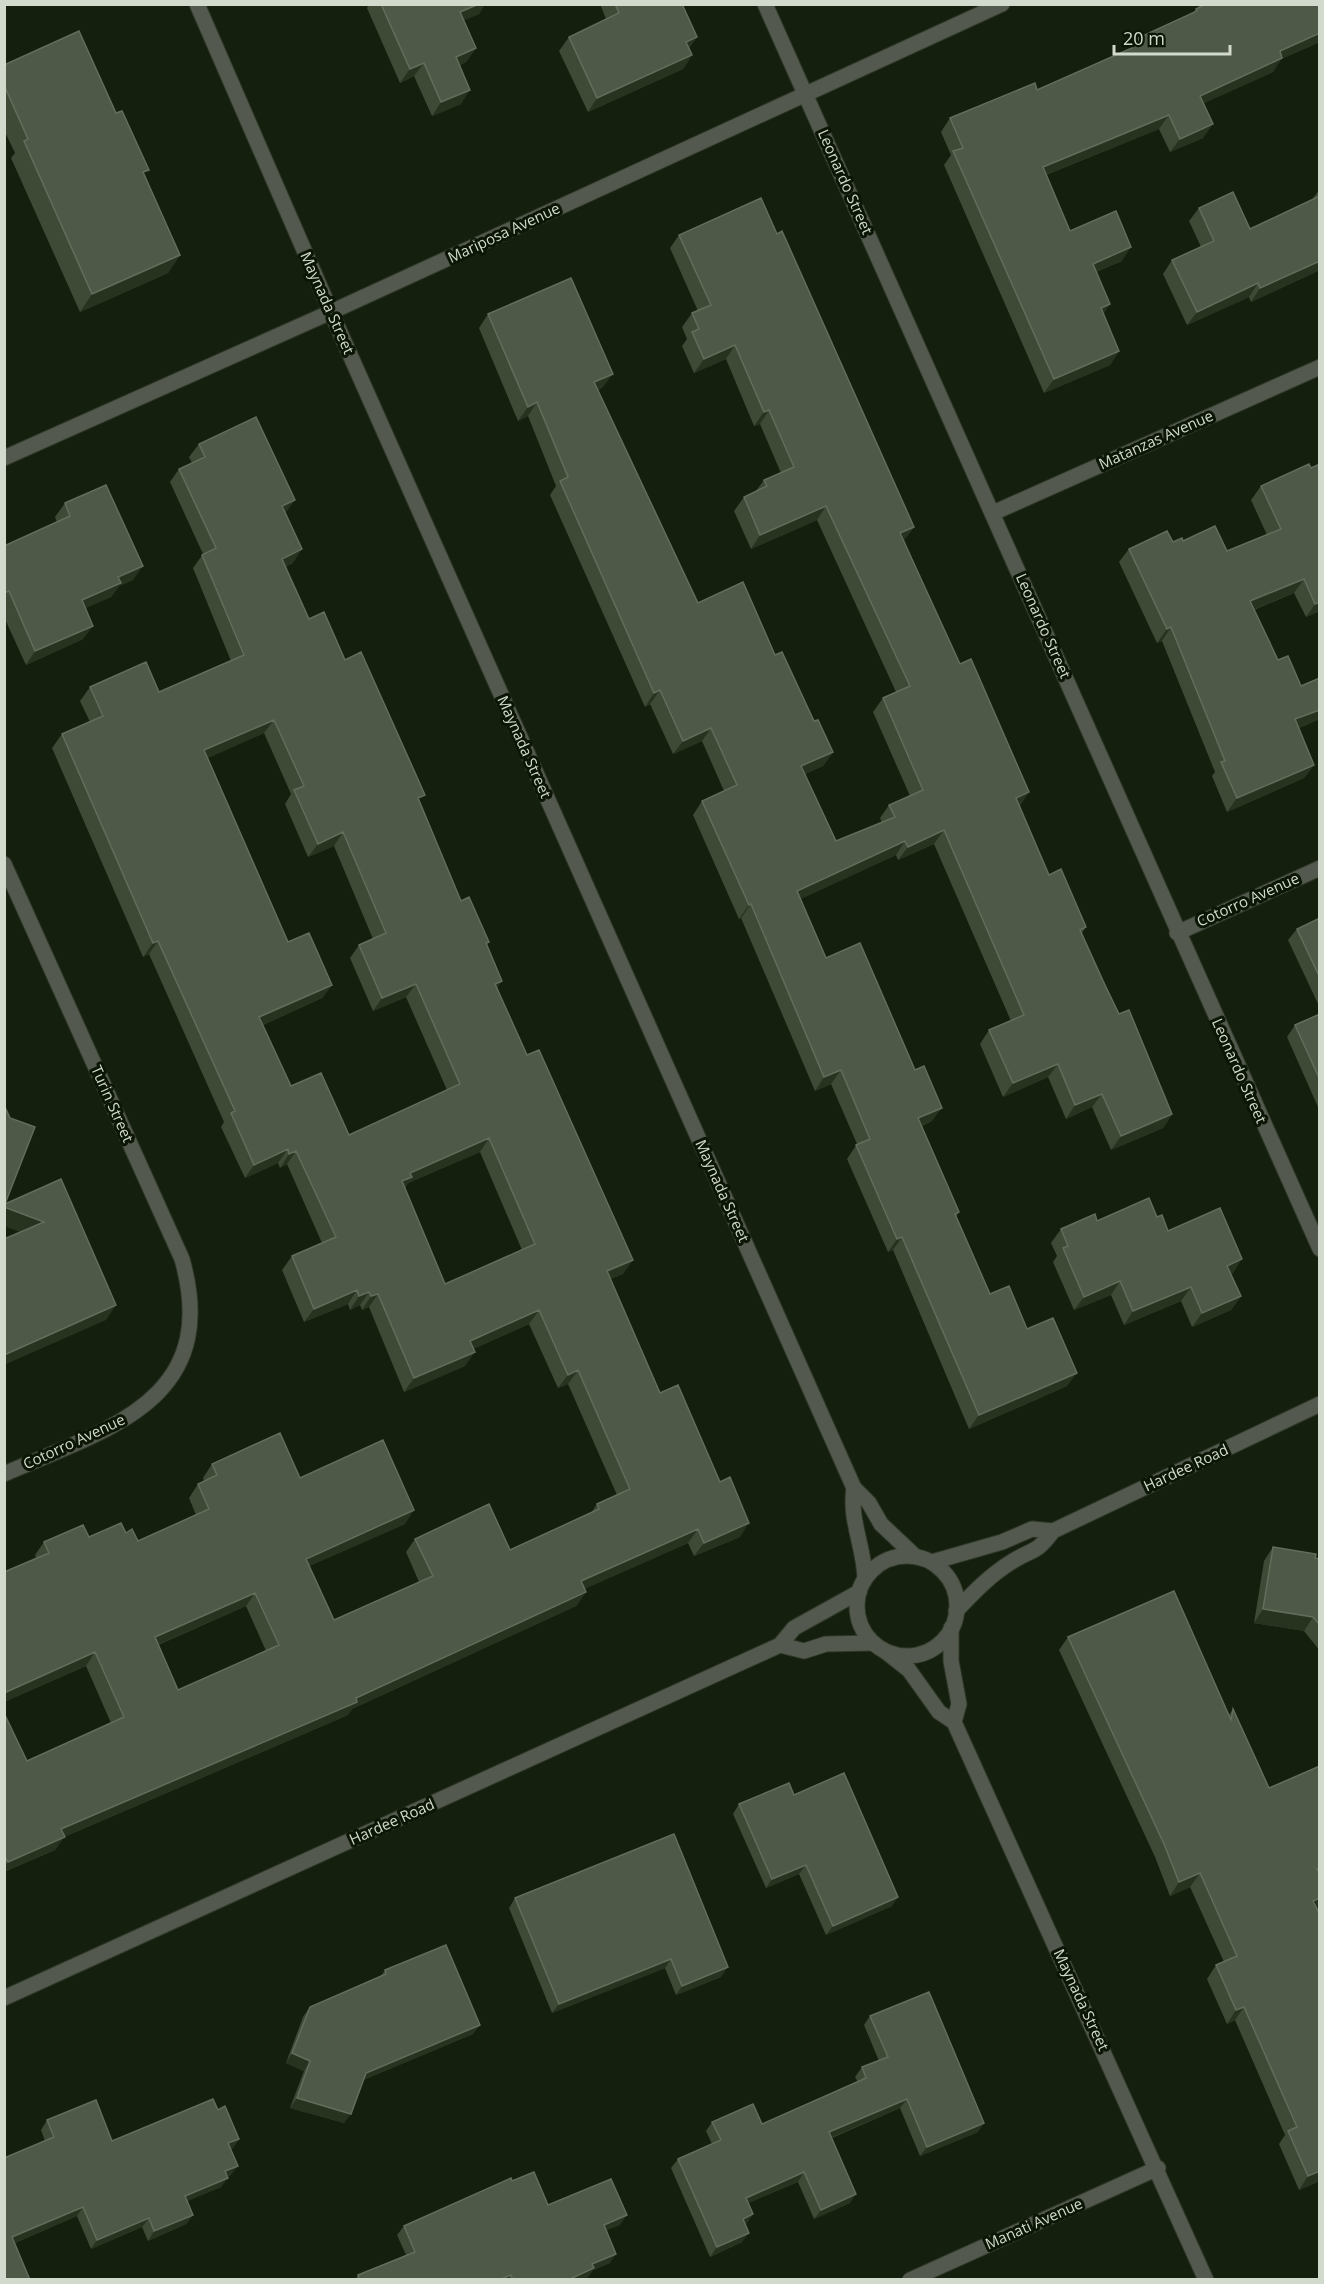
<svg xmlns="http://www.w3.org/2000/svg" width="1324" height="2284" font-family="'Open Sans',sans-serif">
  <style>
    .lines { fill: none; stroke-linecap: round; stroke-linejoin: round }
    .minor-casing { stroke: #2f3928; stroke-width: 17 }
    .minor { stroke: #545950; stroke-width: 15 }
    .wall { fill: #3e4936; fill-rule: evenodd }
    .shaded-wall { fill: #27321f }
    .building { fill: #4e5947; stroke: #636d5c; stroke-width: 1.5; fill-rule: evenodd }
    .labels { text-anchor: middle; stroke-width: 6; stroke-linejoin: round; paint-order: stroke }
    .street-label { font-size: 15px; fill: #d2dace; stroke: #0c1605 }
  </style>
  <rect width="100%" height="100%" fill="#151f0d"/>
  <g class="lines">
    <g class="minor-casing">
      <g id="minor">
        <path d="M 197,4 L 331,312 L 854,1488 L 869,1503 L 881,1524 L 916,1557"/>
        <path d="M 765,4 L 1320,1249"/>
        <path d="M 4,458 L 331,312 L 1002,4"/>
        <path d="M 993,513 L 1320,367"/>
        <path d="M 4,864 L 182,1259 C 222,1401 107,1429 4,1474"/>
        <path d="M 1177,933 L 1320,868"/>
        <path d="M 854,1488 C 849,1521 864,1545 865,1579"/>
        <circle cx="907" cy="1606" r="50"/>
        <path d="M 932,1562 L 1002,1542 L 1032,1529 L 1053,1531"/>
        <path d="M 956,1611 C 973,1593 991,1574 1013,1561 C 1034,1548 1036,1554 1053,1531 L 1320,1404"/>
        <path d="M 951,1628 L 951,1661 L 959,1704 L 954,1722"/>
        <path d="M 780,1645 L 804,1651 L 826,1644 L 873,1643"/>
        <path d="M 885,1651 L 909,1670 L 939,1712 L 954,1722 L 1206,2280"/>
        <path d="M 4,1998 L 780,1645 L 794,1628 L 859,1592"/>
        <path d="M 910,2280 L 1158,2168"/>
      </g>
    </g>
    <use href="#minor" class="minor"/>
  </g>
  <g class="wall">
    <path d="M 369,4 L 485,4 L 479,14 L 464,20 L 476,48 L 466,62 L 460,65 L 461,104 L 432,116 L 414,76 L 400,83 L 367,8 Z"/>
    <path d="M 600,4 L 682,4 L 697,37 L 689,48 L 692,55 L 683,69 L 588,112 L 559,51 L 569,37 L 606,19 Z"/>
    <path d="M 1320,4 L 1320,42 L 1281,59 L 1273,72 L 1204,103 L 1203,138 L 1170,152 L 1159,129 L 1046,175 L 1070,231 L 1122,261 L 1096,272 L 1103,314 L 1119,351 L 1110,365 L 1044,393 L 944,165 L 951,155 L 941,132 L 950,118 L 1037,90 L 1131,48 L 1138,38 L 1193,13 L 1196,9 Z"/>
    <path d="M 4,65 L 116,113 L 180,255 L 168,273 L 80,312 L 11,158 L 15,153 L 4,130 Z"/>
    <path d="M 1320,189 L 1320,270 L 1251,302 L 1249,297 L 1187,325 L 1163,274 L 1172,260 L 1201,247 L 1189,221 L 1199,208 L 1250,229 L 1314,199 L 1313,198 Z"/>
    <path d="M 777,234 L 914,527 L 904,540 L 1049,875 L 1086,927 L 1082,933 L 1119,1014 L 1172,1114 L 1163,1128 L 1111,1150 L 1092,1107 L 1066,1119 L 1048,1077 L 1003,1097 L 980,1044 L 989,1030 L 1011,1021 L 934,844 L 898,860 L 896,855 L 800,899 L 826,958 L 932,1121 L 922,1126 L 959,1212 L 956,1217 L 990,1294 L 1027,1329 L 1067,1386 L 969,1429 L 893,1250 L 888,1252 L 847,1159 L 857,1144 L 831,1084 L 815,1091 L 741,918 L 739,919 L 693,815 L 702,801 L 724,791 L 702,741 L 673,754 L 650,704 L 645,707 L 550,495 L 556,486 L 528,416 L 518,421 L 479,328 L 488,314 L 603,387 L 598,390 L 698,603 L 775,655 L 833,752 L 823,766 L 805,774 L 836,841 L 882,823 L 880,818 L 889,805 L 910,796 L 873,712 L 883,698 L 896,692 L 817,520 L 751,549 L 734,511 L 744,497 L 756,491 L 764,480 L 781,473 L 760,424 L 754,426 L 726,359 L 694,373 L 682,346 L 687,339 L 682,327 L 692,313 L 698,311 L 670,248 L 679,235 Z"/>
    <path d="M 199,444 L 286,513 L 293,563 L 285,567 L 309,619 L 345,660 L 420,802 L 461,901 L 489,942 L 487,945 L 497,988 L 623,1274 L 610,1279 L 660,1393 L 740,1537 L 694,1556 L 688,1543 L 584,1589 L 586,1592 L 576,1606 L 352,1709 L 348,1715 L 64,1837 L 55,1850 L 4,1872 L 4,1713 L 27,1761 L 111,1723 L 86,1666 L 4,1702 L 4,1572 L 36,1558 L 35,1555 L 44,1542 L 126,1533 L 138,1541 L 196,1515 L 189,1498 L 198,1484 L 204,1481 L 203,1478 L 212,1464 L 300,1478 L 405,1524 L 309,1566 L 334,1620 L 419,1582 L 406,1552 L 415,1539 L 510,1550 L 591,1513 L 597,1504 L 617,1495 L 568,1384 L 558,1388 L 529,1324 L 473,1349 L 465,1366 L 404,1392 L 369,1307 L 362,1310 L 360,1305 L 350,1310 L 348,1304 L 304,1322 L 282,1270 L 292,1256 L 322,1243 L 287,1164 L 280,1168 L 278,1163 L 245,1178 L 221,1127 L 224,1122 L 149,954 L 143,957 L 52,748 L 62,734 L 90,722 L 80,701 L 90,687 L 159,692 L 231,661 L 193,568 L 203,554 L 170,482 L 179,469 L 192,463 L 189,457 ZM 264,733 L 291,794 L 285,804 L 308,857 L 334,846 L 373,939 L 359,945 L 350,958 L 373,1011 L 406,997 L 447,1090 L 349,1135 L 291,1086 L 263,1025 L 322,998 L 332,985 L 288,942 L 207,758 ZM 480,1152 L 522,1250 L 445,1284 L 405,1188 L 408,1183 ZM 246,1606 L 266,1651 L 178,1690 L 158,1645 Z"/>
    <path d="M 1261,486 L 1320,611 L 1306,617 L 1294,593 L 1254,610 L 1278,660 L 1301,686 L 1320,678 L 1320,719 L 1299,728 L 1314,765 L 1304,778 L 1227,812 L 1212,776 L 1215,772 L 1162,641 L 1157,643 L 1119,562 L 1129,549 L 1183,541 L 1227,551 L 1267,535 L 1251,500 Z"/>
    <path d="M 65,503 L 133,580 L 119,586 L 111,597 L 85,608 L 83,639 L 26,665 L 4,617 L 4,546 L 57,522 L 55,517 Z"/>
    <path d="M 1320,918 L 1320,1008 L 1288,940 L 1297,929 Z"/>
    <path d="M 1320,1014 L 1320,1107 L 1318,1107 L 1287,1037 L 1295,1025 Z"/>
    <path d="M 1157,1217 L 1168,1231 L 1233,1273 L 1231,1274 L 1241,1296 L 1231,1310 L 1192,1327 L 1181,1301 L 1124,1325 L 1111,1295 L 1074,1310 L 1053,1262 L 1057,1256 L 1051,1243 L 1061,1229 L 1097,1221 Z"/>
    <path d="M 1273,1547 L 1320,1559 L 1320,1651 L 1304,1631 L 1254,1623 L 1264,1561 Z"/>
    <path d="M 1068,1637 L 1229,1715 L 1233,1709 L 1269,1788 L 1320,1766 L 1320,1907 L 1317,1909 L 1320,2181 L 1299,2190 L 1279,2144 L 1285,2135 L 1235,2020 L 1227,2024 L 1207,1979 L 1216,1965 L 1224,1962 L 1190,1887 L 1170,1896 L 1155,1857 L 1059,1650 Z"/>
    <path d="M 794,1795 L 892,1906 L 826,1935 L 799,1874 L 766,1888 L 733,1814 L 739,1804 Z"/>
    <path d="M 515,1898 L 721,1977 L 676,1995 L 665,1968 L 552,2013 L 509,1908 Z"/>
    <path d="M 385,1970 L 473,2034 L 363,2080 L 344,2123 L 290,2108 L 304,2071 L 286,2063 L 303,2017 L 310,2007 L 380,1977 Z"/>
    <path d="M 870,2016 L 978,2132 L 920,2156 L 900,2108 L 832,2138 L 850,2203 L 814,2219 L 798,2182 L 748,2203 L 753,2214 L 746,2224 L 745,2224 L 742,2242 L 710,2257 L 671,2168 L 678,2159 L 712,2144 L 706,2131 L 712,2122 L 762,2124 L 858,2082 L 855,2077 L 862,2067 L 879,2061 L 864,2025 Z"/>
    <path d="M 218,2110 L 239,2139 L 233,2148 L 231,2149 L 231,2175 L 227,2177 L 221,2187 L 187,2201 L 193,2215 L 186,2224 L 148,2241 L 142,2227 L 91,2249 L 77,2216 L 15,2243 L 4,2280 L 4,2158 L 45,2141 L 41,2130 L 47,2120 L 112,2141 Z"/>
    <path d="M 512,2181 L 548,2205 L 620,2225 L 606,2230 L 610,2263 L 593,2270 L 587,2278 L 583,2280 L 355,2280 L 358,2275 L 406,2255 L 397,2235 L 404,2226 Z"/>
  </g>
  <g class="shaded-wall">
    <path d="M 479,4 L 485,4 L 479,14 L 451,26 L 460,12 Z"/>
    <path d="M 1320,33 L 1320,42 L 1281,59 L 1273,72 L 1191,109 L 1200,96 L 1280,51 Z"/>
    <path d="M 697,37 L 687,50 L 686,42 Z"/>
    <path d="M 476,48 L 466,62 L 447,70 L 456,57 Z"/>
    <path d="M 692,55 L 683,69 L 588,112 L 597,98 Z"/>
    <path d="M 424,63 L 414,76 L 400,83 L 410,69 Z"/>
    <path d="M 470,90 L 461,104 L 432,116 L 441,102 Z"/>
    <path d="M 1169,115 L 1159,129 L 1033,180 L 1043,167 Z"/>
    <path d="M 1213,124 L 1203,138 L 1170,152 L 1180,139 Z"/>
    <path d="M 1131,247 L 1122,261 L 1083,277 L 1093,264 Z"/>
    <path d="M 180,255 L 168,273 L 80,312 L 92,294 Z"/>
    <path d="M 1320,261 L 1320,270 L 1251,302 L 1260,288 Z"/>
    <path d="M 1258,283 L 1249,297 L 1187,325 L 1197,312 Z"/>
    <path d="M 1110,304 L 1101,318 L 1101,308 Z"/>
    <path d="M 735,345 L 726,359 L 694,373 L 704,359 Z"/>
    <path d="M 1119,351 L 1110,365 L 1044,393 L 1054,379 Z"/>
    <path d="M 613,374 L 603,387 L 585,396 L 594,382 Z"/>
    <path d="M 537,402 L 528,416 L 518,421 L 528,407 Z"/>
    <path d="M 769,410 L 760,424 L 754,426 L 764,412 Z"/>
    <path d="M 295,500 L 285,514 L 282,506 Z"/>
    <path d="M 826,506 L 817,520 L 751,549 L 760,535 Z"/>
    <path d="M 914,527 L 904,540 L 891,546 L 900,533 Z"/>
    <path d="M 302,549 L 293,563 L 272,573 L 282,559 Z"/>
    <path d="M 143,566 L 133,580 L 119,586 L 111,597 L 72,614 L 82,600 L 118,577 Z"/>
    <path d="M 1304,579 L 1294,593 L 1240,615 L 1250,601 Z"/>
    <path d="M 1320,602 L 1320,611 L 1306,617 L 1315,604 Z"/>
    <path d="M 93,626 L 83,639 L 26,665 L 35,651 Z"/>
    <path d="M 1171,627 L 1162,641 L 1157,643 L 1167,629 Z"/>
    <path d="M 660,690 L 650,704 L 645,707 L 654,693 Z"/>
    <path d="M 1320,710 L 1320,719 L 1286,733 L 1295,719 Z"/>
    <path d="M 274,720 L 264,733 L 195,764 L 204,750 Z"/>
    <path d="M 711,728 L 702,741 L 673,754 L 683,741 Z"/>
    <path d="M 833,752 L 823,766 L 791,780 L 801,766 Z"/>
    <path d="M 1314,765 L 1304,778 L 1227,812 L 1237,798 Z"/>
    <path d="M 1029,792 L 1020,806 L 1016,798 Z"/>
    <path d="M 944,830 L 934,844 L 898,860 L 908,847 Z"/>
    <path d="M 343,832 L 334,846 L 308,857 L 318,844 Z"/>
    <path d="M 905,841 L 896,855 L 788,905 L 797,891 Z"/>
    <path d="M 751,904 L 741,918 L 739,919 L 749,905 Z"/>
    <path d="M 158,941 L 149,954 L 143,957 L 153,943 Z"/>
    <path d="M 502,981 L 493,994 L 495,984 Z"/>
    <path d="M 416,984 L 406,997 L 373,1011 L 382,998 Z"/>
    <path d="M 332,985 L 322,998 L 250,1031 L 259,1017 Z"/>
    <path d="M 1058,1064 L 1048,1077 L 1003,1097 L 1013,1083 Z"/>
    <path d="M 841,1070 L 831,1084 L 815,1091 L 824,1077 Z"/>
    <path d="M 1102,1094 L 1092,1107 L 1066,1119 L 1075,1105 Z"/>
    <path d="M 942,1108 L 932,1121 L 909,1131 L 918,1118 Z"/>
    <path d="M 1172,1114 L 1163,1128 L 1111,1150 L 1121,1136 Z"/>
    <path d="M 489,1138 L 480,1152 L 408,1183 L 402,1191 L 402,1181 L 410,1173 Z"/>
    <path d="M 288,1149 L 278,1163 L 245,1178 L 254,1165 Z"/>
    <path d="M 296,1151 L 287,1164 L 280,1168 L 289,1154 Z"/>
    <path d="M 4,1207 L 44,1222 L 33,1237 L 4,1226 Z"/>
    <path d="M 902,1237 L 893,1250 L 888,1252 L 897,1239 Z"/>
    <path d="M 1242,1259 L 1233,1273 L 1218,1280 L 1227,1266 Z"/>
    <path d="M 633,1260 L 623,1274 L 597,1285 L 607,1271 Z"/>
    <path d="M 1120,1281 L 1111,1295 L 1074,1310 L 1084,1297 Z"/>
    <path d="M 1191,1287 L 1181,1301 L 1124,1325 L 1133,1311 Z"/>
    <path d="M 357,1290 L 348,1304 L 304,1322 L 314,1309 Z"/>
    <path d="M 369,1292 L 360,1305 L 350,1310 L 359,1296 Z"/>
    <path d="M 378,1294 L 369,1307 L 362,1310 L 371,1296 Z"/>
    <path d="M 1241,1296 L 1231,1310 L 1192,1327 L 1202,1313 Z"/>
    <path d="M 116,1305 L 106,1320 L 4,1365 L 4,1355 Z"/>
    <path d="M 539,1310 L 529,1324 L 460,1355 L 470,1341 Z"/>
    <path d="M 475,1352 L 465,1366 L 404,1392 L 414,1378 Z"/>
    <path d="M 578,1370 L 568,1384 L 558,1388 L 568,1375 Z"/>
    <path d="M 1077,1373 L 1067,1386 L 969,1429 L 979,1415 Z"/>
    <path d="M 414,1510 L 405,1524 L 296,1572 L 306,1559 Z"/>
    <path d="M 749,1523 L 740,1537 L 694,1556 L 704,1543 Z"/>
    <path d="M 698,1529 L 688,1543 L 571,1595 L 581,1581 Z"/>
    <path d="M 586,1592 L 576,1606 L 352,1709 L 348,1715 L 64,1837 L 55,1850 L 4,1872 L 4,1866 L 8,1862 L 61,1829 L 356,1698 Z"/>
    <path d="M 255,1593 L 246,1606 L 145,1650 L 155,1637 Z"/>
    <path d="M 1263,1609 L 1313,1617 L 1304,1631 L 1254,1623 Z"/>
    <path d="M 95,1652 L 86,1666 L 4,1702 L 4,1693 Z"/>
    <path d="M 806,1865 L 799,1874 L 766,1888 L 772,1879 Z"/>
    <path d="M 1200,1873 L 1190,1887 L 1170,1896 L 1179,1882 Z"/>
    <path d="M 898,1897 L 892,1906 L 826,1935 L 833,1926 Z"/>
    <path d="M 1320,1898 L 1319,1908 L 1304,1915 L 1313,1901 Z"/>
    <path d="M 671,1959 L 665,1968 L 552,2013 L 559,2004 Z"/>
    <path d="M 728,1967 L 721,1977 L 676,1995 L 682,1986 Z"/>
    <path d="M 1244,2007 L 1235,2020 L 1227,2024 L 1236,2010 Z"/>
    <path d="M 480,2025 L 473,2034 L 359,2082 L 366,2073 Z"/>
    <path d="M 292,2053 L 310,2061 L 304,2071 L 286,2063 Z"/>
    <path d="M 297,2098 L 351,2114 L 344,2123 L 290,2108 Z"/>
    <path d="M 907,2099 L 900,2108 L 823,2141 L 829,2132 Z"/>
    <path d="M 984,2123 L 978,2132 L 920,2156 L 927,2147 Z"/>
    <path d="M 239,2139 L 233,2148 L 222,2152 L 228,2143 Z"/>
    <path d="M 238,2166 L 231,2175 L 218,2181 L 225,2171 Z"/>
    <path d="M 1320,2171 L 1320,2181 L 1299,2190 L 1308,2176 Z"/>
    <path d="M 804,2172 L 798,2182 L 739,2207 L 746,2198 Z"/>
    <path d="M 228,2178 L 221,2187 L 178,2205 L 185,2196 Z"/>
    <path d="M 856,2194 L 850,2203 L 814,2219 L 821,2210 Z"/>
    <path d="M 83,2207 L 77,2216 L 6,2247 L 12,2237 Z"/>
    <path d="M 753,2214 L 746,2224 L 736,2229 L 743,2219 Z"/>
    <path d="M 193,2215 L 186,2224 L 148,2241 L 154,2231 Z"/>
    <path d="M 627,2215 L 620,2225 L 597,2234 L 604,2225 Z"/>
    <path d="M 149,2218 L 142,2227 L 91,2249 L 97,2240 Z"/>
    <path d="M 749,2233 L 742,2242 L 710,2257 L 717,2247 Z"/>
    <path d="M 616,2254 L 610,2263 L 593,2270 L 587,2278 L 583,2280 L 568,2280 L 592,2264 Z"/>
    <path d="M 511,2275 L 507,2280 L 499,2280 Z"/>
  </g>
  <g class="building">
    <path d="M 381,4 L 479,4 L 460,12 L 476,48 L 456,57 L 470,90 L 441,102 L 424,63 L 410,69 Z"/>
    <path d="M 615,4 L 682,4 L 697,37 L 686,42 L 692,55 L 597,98 L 569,37 L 619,13 Z"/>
    <path d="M 1205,4 L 1320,4 L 1320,33 L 1280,51 L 1282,58 L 1200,96 L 1213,124 L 1180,139 L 1169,115 L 1043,167 L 1070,231 L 1116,211 L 1131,247 L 1093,264 L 1110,304 L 1101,308 L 1119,351 L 1054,379 L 953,151 L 963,148 L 950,118 L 1035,83 L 1037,90 L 1141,44 L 1138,38 L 1197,11 L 1196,9 Z"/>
    <path d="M 79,31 L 116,113 L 122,111 L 149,170 L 143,172 L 180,255 L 92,294 L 24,141 L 28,139 L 4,85 L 4,65 Z"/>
    <path d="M 1233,192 L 1250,229 L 1320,196 L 1320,261 L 1260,288 L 1258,283 L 1197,312 L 1172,260 L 1214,241 L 1199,208 Z"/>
    <path d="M 761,198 L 777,234 L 782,231 L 914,527 L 900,533 L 960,664 L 971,659 L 1029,792 L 1016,798 L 1049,875 L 1061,869 L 1086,927 L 1080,930 L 1103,981 L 1119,1014 L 1129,1010 L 1172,1114 L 1121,1136 L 1102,1094 L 1075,1105 L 1058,1064 L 1013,1083 L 989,1030 L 1024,1015 L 944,830 L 908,847 L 905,841 L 797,891 L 826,958 L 860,943 L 915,1070 L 924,1066 L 942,1108 L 918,1118 L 959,1212 L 955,1214 L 990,1294 L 1009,1286 L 1027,1329 L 1053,1318 L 1077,1373 L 979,1415 L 902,1237 L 897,1239 L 856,1145 L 870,1139 L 841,1070 L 824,1077 L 751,904 L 749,905 L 702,801 L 737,785 L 711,728 L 683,741 L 660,690 L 654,693 L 560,481 L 568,477 L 537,402 L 528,407 L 488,314 L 571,278 L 613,374 L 594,382 L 698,603 L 743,582 L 775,655 L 782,652 L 814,721 L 818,720 L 833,752 L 801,766 L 836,841 L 895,817 L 889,805 L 923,790 L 883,698 L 910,686 L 826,506 L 760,535 L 744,497 L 767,486 L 764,480 L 794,467 L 769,410 L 764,412 L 735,345 L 704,359 L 692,332 L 699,329 L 692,313 L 711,305 L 679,235 Z"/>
    <path d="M 256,417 L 295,500 L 282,506 L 302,549 L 282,559 L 309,619 L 324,612 L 345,660 L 361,652 L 425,795 L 418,798 L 461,901 L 469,897 L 489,942 L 486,943 L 502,981 L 495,984 L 527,1055 L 539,1050 L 633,1260 L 607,1271 L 660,1393 L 678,1385 L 720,1482 L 730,1477 L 749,1523 L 704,1543 L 698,1529 L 581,1581 L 586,1592 L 356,1698 L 357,1702 L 61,1829 L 65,1837 L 8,1862 L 4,1855 L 4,1713 L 27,1761 L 124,1717 L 95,1652 L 4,1693 L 4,1572 L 49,1553 L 44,1542 L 83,1525 L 89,1537 L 121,1523 L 126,1533 L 132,1529 L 138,1541 L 209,1509 L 198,1484 L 217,1475 L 212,1464 L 280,1433 L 300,1478 L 383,1440 L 414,1510 L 306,1559 L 334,1620 L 433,1576 L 415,1539 L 489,1504 L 510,1550 L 599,1509 L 597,1504 L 630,1489 L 578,1370 L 568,1375 L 539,1310 L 470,1341 L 475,1352 L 414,1378 L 378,1294 L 371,1296 L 369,1292 L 359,1296 L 357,1290 L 314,1309 L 292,1256 L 336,1237 L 296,1151 L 289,1154 L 288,1149 L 254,1165 L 231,1113 L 235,1111 L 158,941 L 153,943 L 62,734 L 103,716 L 90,687 L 146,662 L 159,692 L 244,655 L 202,555 L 216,548 L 179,469 L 205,457 L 199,444 ZM 274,720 L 304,786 L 294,790 L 318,844 L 343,832 L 386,933 L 359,945 L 382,998 L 416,984 L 460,1084 L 349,1135 L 321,1073 L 291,1086 L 259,1017 L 332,985 L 309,933 L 288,942 L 204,750 ZM 489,1138 L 535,1244 L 445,1284 L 402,1181 L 412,1177 L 410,1173 ZM 255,1593 L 279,1645 L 178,1690 L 155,1637 Z"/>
    <path d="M 1309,464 L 1311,468 L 1320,464 L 1320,602 L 1315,604 L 1304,579 L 1250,601 L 1278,660 L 1288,656 L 1301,686 L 1320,678 L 1320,710 L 1295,719 L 1314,765 L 1237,798 L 1221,762 L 1225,761 L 1171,627 L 1167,629 L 1129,549 L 1167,531 L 1173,542 L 1182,538 L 1183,541 L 1215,526 L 1227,551 L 1281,529 L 1261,486 Z"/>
    <path d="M 106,485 L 143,566 L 118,577 L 121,583 L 82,600 L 93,626 L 35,651 L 9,591 L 4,593 L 4,546 L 70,516 L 65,503 Z"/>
    <path d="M 1320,918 L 1320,978 L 1297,929 Z"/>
    <path d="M 1320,1014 L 1320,1080 L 1295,1025 Z"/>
    <path d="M 4,1105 L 10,1118 L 35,1127 L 5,1204 L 61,1179 L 116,1305 L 4,1355 L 4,1239 L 44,1222 L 4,1207 Z"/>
    <path d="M 1149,1198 L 1157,1217 L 1162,1215 L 1168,1231 L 1220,1208 L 1242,1259 L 1227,1266 L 1241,1296 L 1202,1313 L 1191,1287 L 1133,1311 L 1120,1281 L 1084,1297 L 1063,1248 L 1068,1246 L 1061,1229 L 1095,1214 L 1097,1221 Z"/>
    <path d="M 1273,1547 L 1316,1554 L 1315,1558 L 1320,1559 L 1320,1625 L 1313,1617 L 1263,1609 Z"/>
    <path d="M 1174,1591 L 1231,1720 L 1233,1709 L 1269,1788 L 1320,1766 L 1320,1867 L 1317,1869 L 1320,1875 L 1320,1898 L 1313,1901 L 1320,1915 L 1320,2171 L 1308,2176 L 1288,2131 L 1297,2127 L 1244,2007 L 1236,2010 L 1216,1965 L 1237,1956 L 1200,1873 L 1179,1882 L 1164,1844 L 1068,1637 Z"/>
    <path d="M 844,1773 L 898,1897 L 833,1926 L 806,1865 L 772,1879 L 739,1804 L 789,1783 L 794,1795 Z"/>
    <path d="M 674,1834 L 728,1967 L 682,1986 L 671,1959 L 559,2004 L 515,1898 Z"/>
    <path d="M 446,1945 L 480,2025 L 366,2073 L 351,2114 L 297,2098 L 310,2061 L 292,2053 L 310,2007 L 386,1974 L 385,1970 Z"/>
    <path d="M 929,1992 L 984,2123 L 927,2147 L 907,2099 L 829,2132 L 856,2194 L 821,2210 L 804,2172 L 746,2198 L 753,2214 L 743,2219 L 749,2233 L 717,2247 L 678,2159 L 721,2140 L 712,2122 L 753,2104 L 762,2124 L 866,2078 L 862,2067 L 888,2057 L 870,2016 Z"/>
    <path d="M 213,2099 L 218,2110 L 225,2106 L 239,2139 L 228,2143 L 238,2166 L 225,2171 L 228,2178 L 185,2196 L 193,2215 L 154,2231 L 149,2218 L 97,2240 L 83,2207 L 12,2237 L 30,2280 L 4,2280 L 4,2158 L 54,2137 L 47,2120 L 96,2100 L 112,2141 Z"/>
    <path d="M 534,2172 L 548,2205 L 611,2179 L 627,2215 L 604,2225 L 616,2254 L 592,2264 L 594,2268 L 568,2280 L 513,2280 L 511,2275 L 499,2280 L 356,2280 L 359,2278 L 358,2275 L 415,2252 L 404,2226 L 511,2178 L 512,2181 Z"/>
  </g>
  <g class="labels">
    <g class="street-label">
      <text transform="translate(845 182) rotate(66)" y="5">Leonardo Street</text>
      <text transform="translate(504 233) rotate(-25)" y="5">Mariposa Avenue</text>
      <text transform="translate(327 303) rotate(66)" y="5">Maynada Street</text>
      <text transform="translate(1156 440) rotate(-24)" y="5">Matanzas Avenue</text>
      <text transform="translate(1043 626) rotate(66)" y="5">Leonardo Street</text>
      <text transform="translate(524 747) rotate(66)" y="5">Maynada Street</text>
      <text transform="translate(1248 900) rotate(-24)" y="5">Cotorro Avenue</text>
      <text transform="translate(1239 1071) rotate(66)" y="5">Leonardo Street</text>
      <text transform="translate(112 1104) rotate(66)" y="5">Turin Street</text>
      <text transform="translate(722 1191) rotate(66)" y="5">Maynada Street</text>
      <text transform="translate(74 1442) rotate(-25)" y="5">Cotorro Avenue</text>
      <text transform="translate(1186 1468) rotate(-25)" y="5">Hardee Road</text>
      <text transform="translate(392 1822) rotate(-24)" y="5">Hardee Road</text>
      <text transform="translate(1081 2000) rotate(65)" y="5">Maynada Street</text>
      <text transform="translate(1034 2224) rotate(-24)" y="5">Manati Avenue</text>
    </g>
  </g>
  <rect width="1324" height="2284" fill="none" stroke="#d2dace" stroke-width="12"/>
  <path d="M1114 45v9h116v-9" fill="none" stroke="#d2dace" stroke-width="3"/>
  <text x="1123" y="45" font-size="18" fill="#d2dace" stroke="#0c1605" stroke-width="4.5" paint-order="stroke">20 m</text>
</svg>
